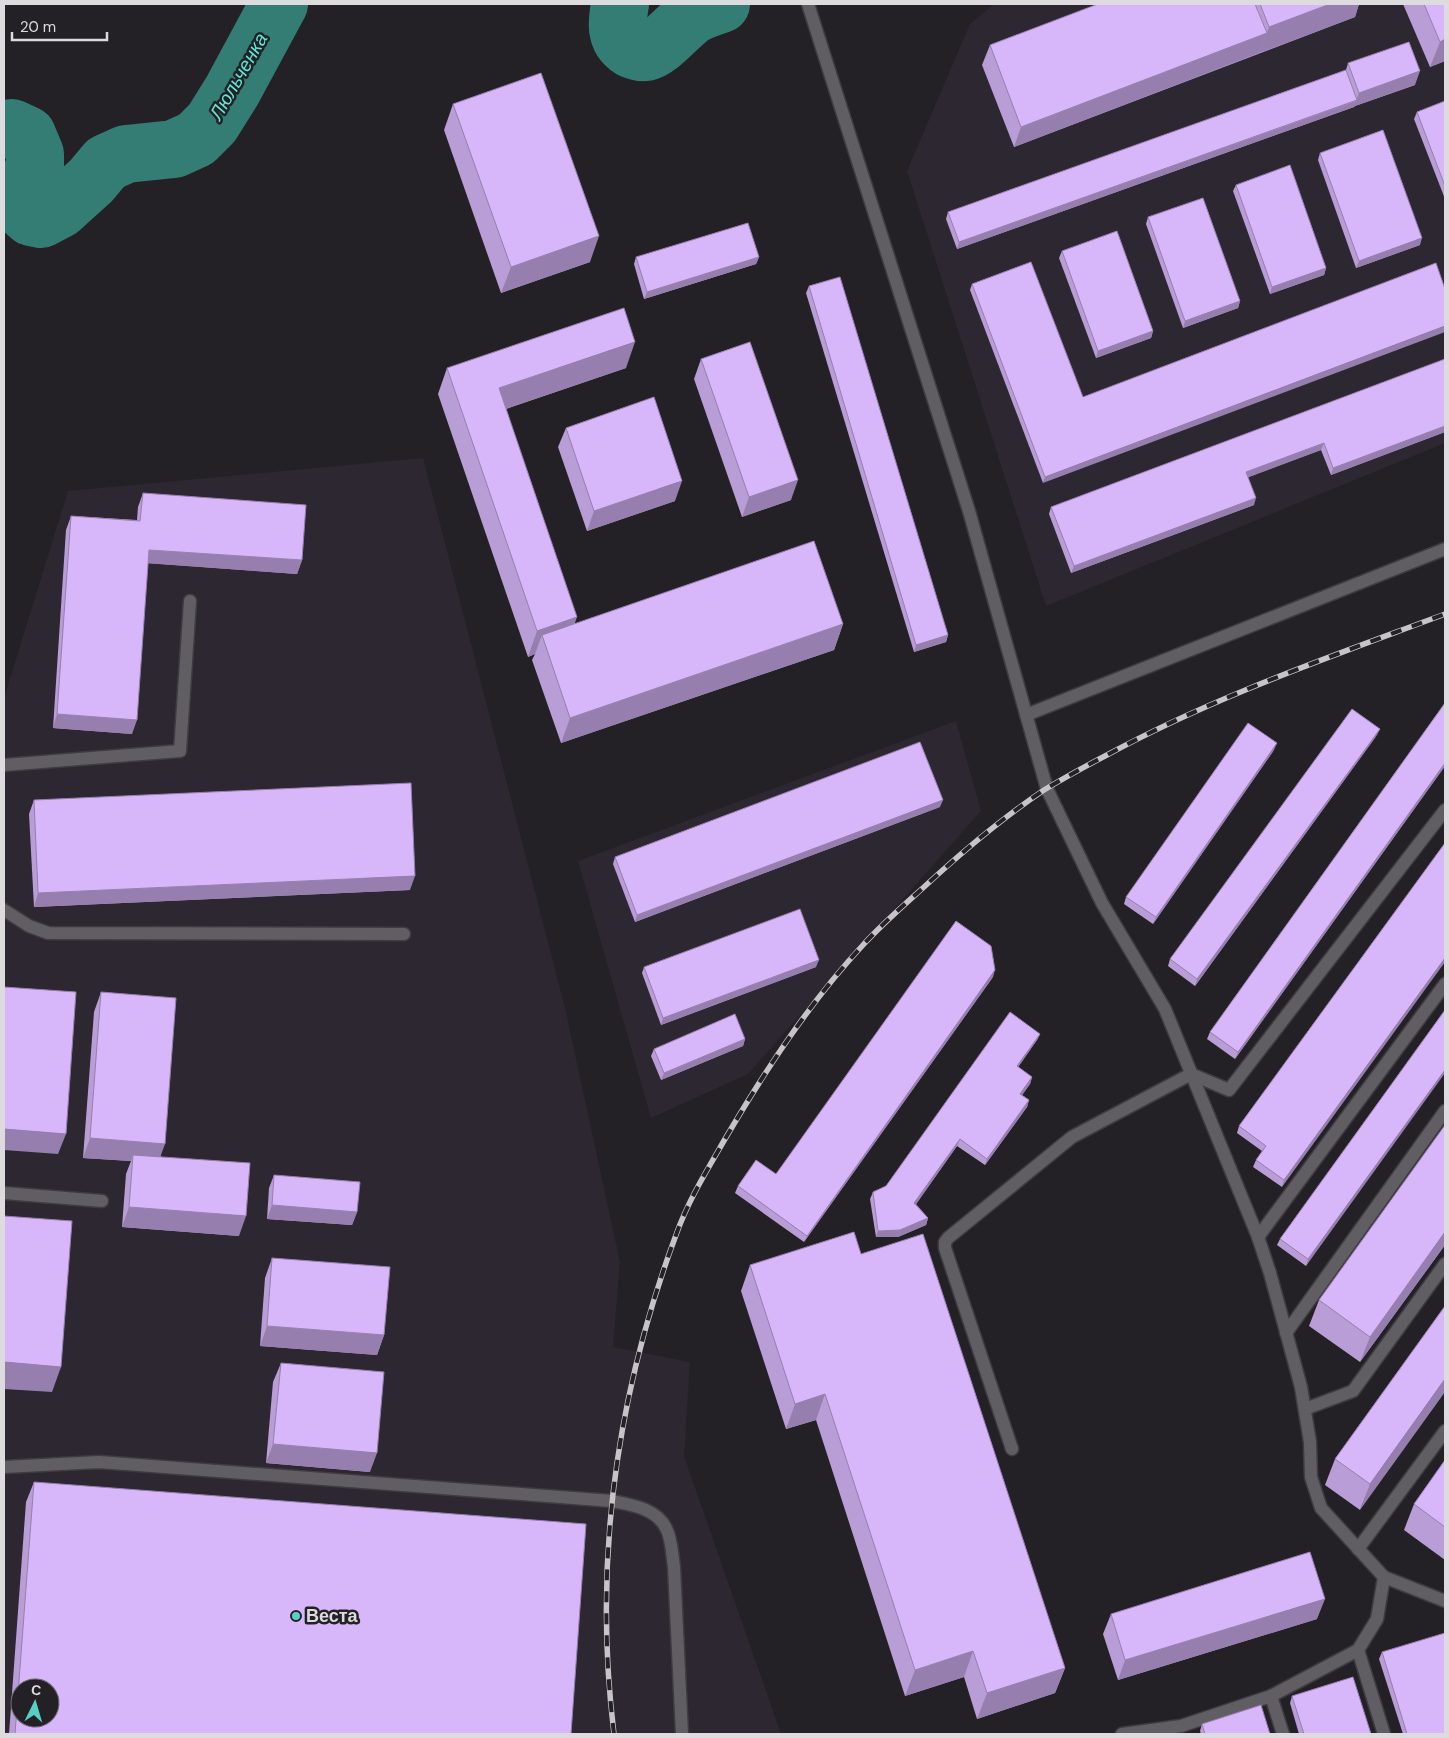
<svg xmlns="http://www.w3.org/2000/svg" width="1449" height="1738" font-family="'DM Sans',sans-serif">
  <style>
    .built { fill: #2c2731; fill-rule: evenodd }
    .lines { fill: none; stroke-linecap: round; stroke-linejoin: round }
    .river { stroke: #347d74; stroke-width: 58 }
    .service-casing { stroke: #3e3c40; stroke-width: 15 }
    .service { stroke: #615e63; stroke-width: 12 }
    .rail-casing { stroke: #c6c4c8; stroke-width: 5.5 }
    .rail { stroke: #232125; stroke-width: 4; stroke-dasharray: 11; stroke-linecap: butt }
    .wall { fill: #b99dd6 }
    .shaded-wall { fill: #967fae }
    .building { fill: #d7b6f9; stroke: #967fae; fill-rule: evenodd }
    .poi-dot { fill: #57cec1; stroke: #232125; stroke-width: 2 }
    .labels { text-anchor: middle; stroke-width: 5; stroke-linejoin: round; paint-order: stroke }
    .poi-label { font-size: 18px; font-weight: bold; fill: #dddbde; stroke: #232125; text-anchor: start }
    .water-label { font-size: 19px; font-style: italic; fill: #5ee9da; stroke: #232125 }
  </style>
  <rect width="100%" height="100%" fill="#232125"/>
  <g class="built">
    <path d="M 994,4 L 1445,4 L 1445,443 L 1046,606 L 907,171 L 970,24 Z"/>
    <path d="M 423,458 L 565,1008 L 620,1262 L 613,1347 L 690,1362 L 684,1456 L 781,1734 L 4,1734 L 4,698 L 68,491 ZM 20,1688 L 50,1688 L 50,1718 L 20,1718 Z"/>
    <path d="M 956,721 L 981,811 L 748,1074 L 651,1118 L 578,861 Z"/>
  </g>
  <g class="lines">
    <g class="river">
      <path d="M 620,4 C 617,21 614,38 631,49 C 636,51 641,53 646,52 C 661,49 681,22 695,14 C 703,10 712,7 721,4"/>
      <path d="M 4,129 L 12,128 L 27,135 L 35,154 L 35,167 L 24,188 L 21,208 L 31,217 L 41,219 L 60,209 L 91,181 L 106,163 L 126,154 L 174,149 L 196,139 L 212,123 L 232,91 L 279,4"/>
    </g>
    <g class="service-casing">
      <g id="service">
        <path d="M 808,4 L 969,511 L 1047,789 L 1102,903 L 1165,1009 L 1258,1237 L 1270,1273 L 1301,1387 L 1310,1442 L 1311,1477 L 1321,1508 L 1384,1577 L 1445,1601"/>
        <path d="M 1026,715 L 1445,549"/>
        <path d="M 4,765 L 180,751 L 190,601"/>
        <path d="M 4,910 L 29,926 L 48,933 L 404,934"/>
        <path d="M 4,1193 L 102,1201"/>
        <path d="M 1258,1237 L 1445,984"/>
        <path d="M 1286,1333 L 1445,1111"/>
        <path d="M 1305,1409 L 1353,1391 L 1445,1264"/>
        <path d="M 1012,1449 L 945,1248 L 945,1242 L 948,1238 L 1072,1137 L 1191,1074 L 1229,1090 L 1445,810"/>
        <path d="M 4,1467 L 99,1462 L 612,1501 C 631,1505 656,1508 666,1528 C 672,1539 672,1555 674,1567 L 682,1734"/>
        <path d="M 1358,1549 L 1445,1431"/>
        <path d="M 1358,1650 L 1384,1734"/>
        <path d="M 1271,1696 L 1283,1734"/>
        <path d="M 1122,1734 L 1181,1726 L 1271,1696 L 1358,1650 L 1377,1619 L 1384,1577"/>
      </g>
    </g>
    <use href="#service" class="service"/>
    <g class="rail-casing">
      <path id="rail" d="M 614,1734 C 593,1563 616,1396 676,1235 C 688,1201 707,1170 725,1139 C 765,1071 809,1003 863,945 C 882,924 904,905 924,887 C 962,852 1001,819 1044,790 C 1064,778 1084,767 1105,756 C 1213,697 1330,657 1445,614"/>
    </g>
    <use href="#rail" class="rail"/>
  </g>
  <g class="wall">
    <path d="M 1098,4 L 1359,4 L 1355,17 L 1014,147 L 982,65 L 990,45 Z"/>
    <path d="M 1403,4 L 1445,4 L 1445,61 L 1430,67 Z"/>
    <path d="M 1348,63 L 1415,85 L 1355,106 L 1354,107 L 957,249 L 946,219 L 948,212 L 1346,70 Z"/>
    <path d="M 1445,101 L 1445,199 L 1414,119 L 1417,112 Z"/>
    <path d="M 453,104 L 590,262 L 501,293 L 444,130 Z"/>
    <path d="M 1320,153 L 1420,245 L 1356,268 L 1318,160 Z"/>
    <path d="M 1236,185 L 1326,268 L 1324,275 L 1270,294 L 1233,191 Z"/>
    <path d="M 1148,217 L 1240,301 L 1238,308 L 1183,328 L 1146,224 Z"/>
    <path d="M 1062,251 L 1153,331 L 1151,338 L 1096,358 L 1059,258 Z"/>
    <path d="M 636,257 L 759,257 L 756,264 L 644,299 L 634,264 Z"/>
    <path d="M 972,284 L 1083,397 L 1043,483 L 970,290 Z"/>
    <path d="M 809,286 L 948,635 L 946,642 L 914,652 L 806,293 Z"/>
    <path d="M 701,359 L 791,500 L 742,517 L 694,379 Z"/>
    <path d="M 1445,359 L 1445,432 L 1331,475 L 1321,450 L 1248,477 L 1254,505 L 1071,573 L 1049,514 L 1051,507 Z"/>
    <path d="M 447,368 L 626,368 L 506,409 L 575,623 L 843,624 L 834,650 L 561,743 L 532,660 L 535,654 L 528,657 L 438,394 Z"/>
    <path d="M 566,428 L 675,501 L 587,531 L 558,447 Z"/>
    <path d="M 143,493 L 302,560 L 297,574 L 148,563 L 132,734 L 53,728 L 66,530 L 71,516 L 137,520 L 138,507 Z"/>
    <path d="M 1445,703 L 1445,766 L 1235,1059 L 1207,1039 L 1210,1032 Z"/>
    <path d="M 1377,735 L 1195,986 L 1168,966 L 1170,959 Z"/>
    <path d="M 1274,750 L 1153,924 L 1124,904 L 1126,897 Z"/>
    <path d="M 34,800 L 410,890 L 34,907 L 29,814 Z"/>
    <path d="M 940,807 L 635,922 L 613,864 L 615,857 Z"/>
    <path d="M 1445,843 L 1282,1187 L 1253,1167 L 1256,1160 L 1262,1151 L 1237,1133 L 1239,1126 Z"/>
    <path d="M 644,967 L 816,967 L 661,1025 L 642,973 Z"/>
    <path d="M 993,977 L 804,1242 L 735,1193 L 738,1186 L 776,1174 Z"/>
    <path d="M 101,992 L 161,1157 L 239,1236 L 122,1227 L 126,1174 L 131,1161 L 83,1158 L 94,1012 Z"/>
    <path d="M 1445,1010 L 1306,1266 L 1277,1245 L 1280,1239 Z"/>
    <path d="M 1040,1034 L 1037,1040 L 1018,1067 L 1032,1077 L 1030,1084 L 1022,1095 L 1029,1100 L 1027,1107 L 985,1165 L 957,1146 L 916,1204 L 928,1218 L 926,1225 L 898,1237 L 876,1237 L 870,1199 L 873,1192 L 886,1186 Z"/>
    <path d="M 745,1039 L 743,1046 L 661,1080 L 651,1056 L 654,1049 Z"/>
    <path d="M 274,1175 L 357,1212 L 352,1225 L 267,1219 L 269,1188 Z"/>
    <path d="M 1445,1245 L 1360,1362 L 1309,1326 L 1319,1300 Z"/>
    <path d="M 861,1254 L 1065,1668 L 1055,1693 L 977,1719 L 964,1677 L 905,1696 L 816,1420 L 786,1429 L 741,1291 L 750,1265 Z"/>
    <path d="M 272,1258 L 384,1335 L 377,1355 L 260,1346 L 265,1278 Z"/>
    <path d="M 1445,1306 L 1360,1510 L 1325,1485 L 1335,1459 Z"/>
    <path d="M 281,1363 L 370,1472 L 266,1463 L 273,1382 Z"/>
    <path d="M 1445,1460 L 1445,1560 L 1404,1530 L 1414,1504 Z"/>
    <path d="M 34,1482 L 571,1734 L 9,1734 L 26,1502 Z"/>
    <path d="M 1111,1614 L 1317,1619 L 1118,1680 L 1103,1634 Z"/>
    <path d="M 1382,1652 L 1445,1734 L 1403,1734 L 1379,1659 Z"/>
    <path d="M 1292,1696 L 1371,1734 L 1299,1734 L 1290,1703 Z"/>
    <path d="M 1202,1724 L 1270,1734 L 1201,1734 L 1200,1731 Z"/>
  </g>
  <g class="shaded-wall">
    <path d="M 1330,4 L 1359,4 L 1355,17 L 1259,53 L 1269,27 Z"/>
    <path d="M 1267,33 L 1259,53 L 1014,147 L 1021,127 Z"/>
    <path d="M 1445,39 L 1445,61 L 1430,67 L 1440,42 Z"/>
    <path d="M 1420,71 L 1415,85 L 1355,106 L 1354,107 L 957,249 L 959,242 L 1356,101 L 1359,93 Z"/>
    <path d="M 599,236 L 590,262 L 501,293 L 511,267 Z"/>
    <path d="M 1422,238 L 1420,245 L 1356,268 L 1359,261 Z"/>
    <path d="M 759,257 L 756,264 L 644,299 L 647,292 Z"/>
    <path d="M 1326,268 L 1324,275 L 1270,294 L 1272,287 Z"/>
    <path d="M 1240,301 L 1238,308 L 1183,328 L 1185,321 Z"/>
    <path d="M 1445,326 L 1445,332 L 1043,483 L 1045,477 Z"/>
    <path d="M 1153,331 L 1151,338 L 1096,358 L 1098,351 Z"/>
    <path d="M 635,342 L 626,368 L 490,414 L 499,388 Z"/>
    <path d="M 1445,426 L 1445,432 L 1331,475 L 1333,468 Z"/>
    <path d="M 1324,443 L 1321,450 L 1244,479 L 1246,472 Z"/>
    <path d="M 798,480 L 791,500 L 742,517 L 749,497 Z"/>
    <path d="M 682,481 L 675,501 L 587,531 L 594,511 Z"/>
    <path d="M 1256,498 L 1254,505 L 1071,573 L 1074,566 Z"/>
    <path d="M 149,550 L 302,560 L 297,574 L 144,563 Z"/>
    <path d="M 577,617 L 568,643 L 542,635 L 535,654 L 528,657 L 537,631 Z"/>
    <path d="M 843,624 L 834,650 L 561,743 L 570,718 Z"/>
    <path d="M 948,635 L 946,642 L 914,652 L 916,645 Z"/>
    <path d="M 57,714 L 137,720 L 132,734 L 53,728 Z"/>
    <path d="M 1380,729 L 1377,735 L 1195,986 L 1197,979 Z"/>
    <path d="M 1277,743 L 1274,750 L 1153,924 L 1156,917 Z"/>
    <path d="M 1445,763 L 1445,766 L 1235,1059 L 1238,1052 Z"/>
    <path d="M 943,800 L 940,807 L 635,922 L 637,915 Z"/>
    <path d="M 415,876 L 410,890 L 34,907 L 38,893 Z"/>
    <path d="M 1445,958 L 1445,962 L 1282,1187 L 1284,1180 Z"/>
    <path d="M 819,960 L 816,967 L 661,1025 L 663,1018 Z"/>
    <path d="M 995,970 L 993,977 L 804,1242 L 807,1236 Z"/>
    <path d="M 1040,1034 L 1037,1040 L 1014,1073 L 1017,1066 Z"/>
    <path d="M 745,1039 L 743,1046 L 661,1080 L 664,1073 Z"/>
    <path d="M 1445,1070 L 1445,1073 L 1306,1266 L 1308,1259 Z"/>
    <path d="M 1032,1077 L 1030,1084 L 1018,1101 L 1020,1094 Z"/>
    <path d="M 1029,1100 L 1027,1107 L 985,1165 L 987,1159 Z"/>
    <path d="M 4,1129 L 66,1134 L 58,1154 L 4,1150 Z"/>
    <path d="M 90,1138 L 165,1144 L 158,1163 L 133,1155 L 131,1161 L 83,1158 Z"/>
    <path d="M 960,1139 L 957,1146 L 912,1210 L 914,1203 Z"/>
    <path d="M 272,1205 L 357,1212 L 352,1225 L 267,1219 Z"/>
    <path d="M 129,1207 L 246,1216 L 239,1236 L 122,1227 Z"/>
    <path d="M 928,1218 L 926,1225 L 898,1237 L 876,1237 L 878,1231 Z"/>
    <path d="M 1445,1232 L 1445,1245 L 1360,1362 L 1370,1337 Z"/>
    <path d="M 267,1326 L 384,1335 L 377,1355 L 260,1346 Z"/>
    <path d="M 4,1362 L 61,1367 L 52,1392 L 4,1389 Z"/>
    <path d="M 1445,1379 L 1445,1392 L 1360,1510 L 1370,1484 Z"/>
    <path d="M 825,1394 L 816,1420 L 786,1429 L 795,1404 Z"/>
    <path d="M 273,1444 L 377,1453 L 370,1472 L 266,1463 Z"/>
    <path d="M 1325,1599 L 1317,1619 L 1118,1680 L 1125,1660 Z"/>
    <path d="M 973,1651 L 964,1677 L 905,1696 L 915,1670 Z"/>
    <path d="M 1065,1668 L 1055,1693 L 977,1719 L 987,1693 Z"/>
  </g>
  <g class="building">
    <path d="M 1098,4 L 1255,4 L 1267,33 L 1021,127 L 990,45 Z"/>
    <path d="M 1260,4 L 1330,4 L 1269,27 Z"/>
    <path d="M 1424,4 L 1445,4 L 1445,39 L 1440,42 Z"/>
    <path d="M 1409,42 L 1420,71 L 1359,93 L 1348,63 Z"/>
    <path d="M 1346,70 L 1357,100 L 959,242 L 948,212 Z"/>
    <path d="M 541,73 L 599,236 L 511,267 L 453,104 Z"/>
    <path d="M 1445,101 L 1445,186 L 1417,112 Z"/>
    <path d="M 1383,130 L 1422,238 L 1359,261 L 1320,153 Z"/>
    <path d="M 1290,165 L 1326,268 L 1272,287 L 1236,185 Z"/>
    <path d="M 1203,198 L 1240,301 L 1185,321 L 1148,217 Z"/>
    <path d="M 748,223 L 759,257 L 647,292 L 636,257 Z"/>
    <path d="M 1117,231 L 1153,331 L 1098,351 L 1062,251 Z"/>
    <path d="M 1031,262 L 1083,397 L 1436,263 L 1445,289 L 1445,326 L 1045,477 L 972,284 Z"/>
    <path d="M 840,277 L 948,635 L 916,645 L 809,286 Z"/>
    <path d="M 624,308 L 635,342 L 499,388 L 577,617 L 537,631 L 447,368 Z"/>
    <path d="M 750,342 L 798,480 L 749,497 L 701,359 Z"/>
    <path d="M 1445,359 L 1445,426 L 1333,468 L 1324,443 L 1246,472 L 1256,498 L 1074,566 L 1051,507 Z"/>
    <path d="M 654,397 L 682,481 L 594,511 L 566,428 Z"/>
    <path d="M 143,493 L 306,505 L 302,560 L 149,550 L 137,720 L 57,714 L 71,516 L 140,521 Z"/>
    <path d="M 814,541 L 843,624 L 570,718 L 542,635 Z"/>
    <path d="M 1445,703 L 1445,763 L 1238,1052 L 1210,1032 Z"/>
    <path d="M 1352,709 L 1380,729 L 1197,979 L 1170,959 Z"/>
    <path d="M 1248,723 L 1277,743 L 1156,917 L 1126,897 Z"/>
    <path d="M 920,742 L 943,800 L 637,915 L 615,857 Z"/>
    <path d="M 411,783 L 415,876 L 38,893 L 34,800 Z"/>
    <path d="M 1445,843 L 1445,958 L 1284,1180 L 1256,1160 L 1266,1146 L 1239,1126 Z"/>
    <path d="M 800,909 L 819,960 L 663,1018 L 644,967 Z"/>
    <path d="M 956,921 L 991,946 L 995,970 L 807,1236 L 738,1186 L 756,1160 L 776,1174 Z"/>
    <path d="M 4,987 L 76,992 L 66,1134 L 4,1129 Z"/>
    <path d="M 101,992 L 176,998 L 165,1144 L 90,1138 Z"/>
    <path d="M 1445,1010 L 1445,1070 L 1308,1259 L 1280,1239 Z"/>
    <path d="M 1010,1012 L 1040,1034 L 1017,1066 L 1032,1077 L 1020,1094 L 1029,1100 L 987,1159 L 960,1139 L 914,1203 L 928,1218 L 900,1230 L 878,1231 L 873,1192 L 886,1186 Z"/>
    <path d="M 735,1014 L 745,1039 L 664,1073 L 654,1049 Z"/>
    <path d="M 1445,1125 L 1445,1232 L 1370,1337 L 1319,1300 Z"/>
    <path d="M 133,1155 L 250,1163 L 246,1216 L 129,1207 Z"/>
    <path d="M 274,1175 L 360,1182 L 357,1212 L 272,1205 Z"/>
    <path d="M 4,1216 L 72,1221 L 61,1367 L 4,1362 Z"/>
    <path d="M 854,1232 L 861,1254 L 923,1234 L 1065,1668 L 987,1693 L 973,1651 L 915,1670 L 825,1394 L 795,1404 L 750,1265 Z"/>
    <path d="M 272,1258 L 390,1267 L 384,1335 L 267,1326 Z"/>
    <path d="M 1445,1306 L 1445,1379 L 1370,1484 L 1335,1459 Z"/>
    <path d="M 281,1363 L 384,1372 L 377,1453 L 273,1444 Z"/>
    <path d="M 1445,1460 L 1445,1527 L 1414,1504 Z"/>
    <path d="M 34,1482 L 586,1524 L 571,1734 L 15,1734 ZM 20,1688 L 50,1688 L 50,1718 L 20,1718 Z"/>
    <path d="M 1310,1552 L 1325,1599 L 1125,1660 L 1111,1614 Z"/>
    <path d="M 1445,1633 L 1445,1734 L 1407,1734 L 1382,1652 Z"/>
    <path d="M 1353,1677 L 1371,1734 L 1304,1734 L 1292,1696 Z"/>
    <path d="M 1261,1705 L 1270,1734 L 1205,1734 L 1202,1724 Z"/>
  </g>
  <circle class="poi-dot" cx="296" cy="1616" r="5"/>
  <g class="labels">
    <g class="poi-label">
      <text x="306" y="1622">Веста</text>
    </g>
    <g class="water-label">
      <text transform="translate(238 76) rotate(-60)" y="7">Люльченка</text>
    </g>
  </g>
  <rect width="1449" height="1738" fill="none" stroke="#dddbde" stroke-width="10"/>
  <g transform="translate(35 1703) rotate(5)"><circle r="24" fill="#232125" stroke="#6d6b6f"/>
  <path d="M0-4L9 19L0 12L-9 19Z" fill="#57cec1"/>
  <text y="-8" font-size="14" font-weight="bold" text-anchor="middle" fill="#dddbde">С</text>
  </g>
  <path d="M12 32v8h95v-8" fill="none" stroke="#dddbde" stroke-width="2.5"/>
  <text x="20" y="32" font-size="15" fill="#dddbde" stroke="#232125" stroke-width="4" paint-order="stroke">20 m</text>
</svg>
